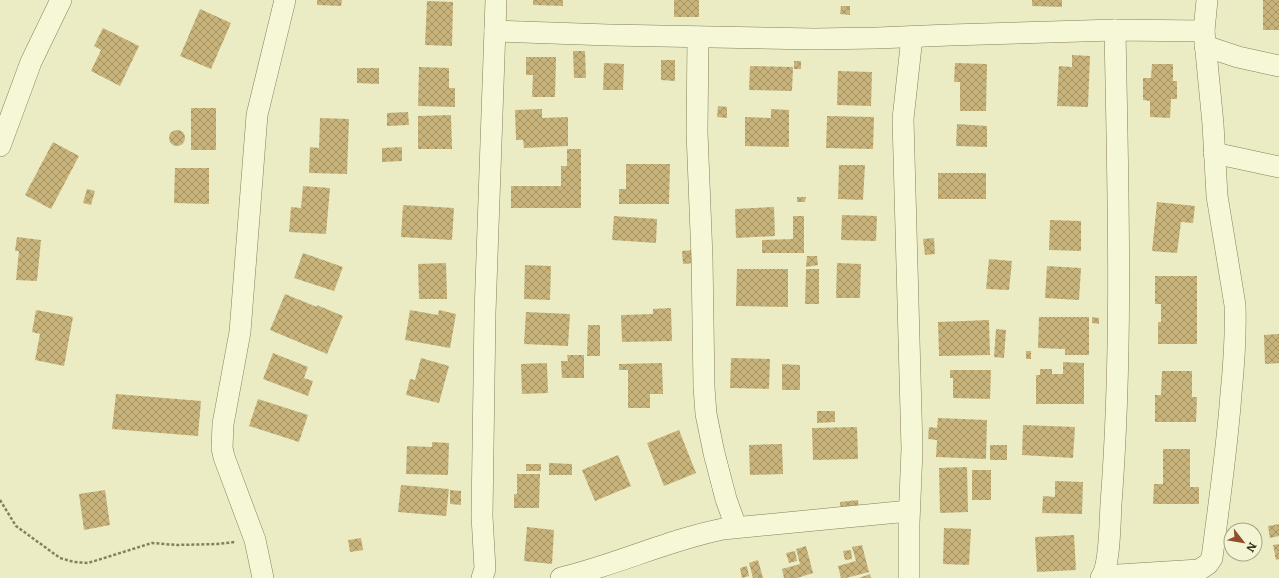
<svg xmlns="http://www.w3.org/2000/svg" width="1279" height="578" viewBox="0 0 1279 578" font-family="Literata,serif">
<style>
.building{fill:url(#building-cross-hatch)}
.lines{fill:none;stroke-linecap:round;stroke-linejoin:round}
.minor-casing{stroke:#857f5b;stroke-width:22}
.path{stroke:#857f5b;stroke-width:2.5;stroke-dasharray:3 2;stroke-linecap:butt}
.minor{stroke:#f6f7d6;stroke-width:21}
</style>
<defs>
<pattern id="building-cross-hatch" width="8" height="8" patternUnits="userSpaceOnUse"><rect width="8" height="8" fill="#c8b47b"/><path d="M0 0l8 8M0 8l8-8" fill="none" stroke="#a39364"/></pattern>
</defs>
<rect width="100%" height="100%" fill="#ebecc4"/>
<g class="building">
<polygon points="317,0 342,0 341,6 317,5"/>
<polygon points="533,0 563,0 563,6 533,5"/>
<rect x="674" y="0" width="25" height="17"/>
<polygon points="1032,0 1062,0 1062,7 1032,6"/>
<rect x="1263" y="0" width="16" height="30"/>
<polygon points="427,1 453,2 452,46 425,45"/>
<polygon points="841,6 850,6 850,15 840,14"/>
<polygon points="200,9 231,23 211,69 180,56"/>
<polygon points="103,28 139,46 120,86 91,71 101,50 94,46"/>
<polygon points="573,51 585,51 586,78 574,78"/>
<polygon points="1072,55 1090,56 1088,107 1057,106 1059,66 1072,67"/>
<polygon points="526,57 556,57 555,97 532,97 533,75 526,75"/>
<polygon points="661,60 675,60 675,81 661,80"/>
<rect x="794" y="61" width="7" height="8"/>
<polygon points="604,63 624,64 623,90 603,90"/>
<polygon points="955,63 987,64 986,111 960,111 960,82 954,82"/>
<polygon points="1152,64 1173,64 1173,81 1177,81 1177,99 1171,99 1170,118 1150,117 1150,101 1143,100 1143,78 1151,78"/>
<polygon points="750,66 793,67 792,91 749,90"/>
<polygon points="419,67 449,68 449,88 455,88 455,107 418,106"/>
<polygon points="357,68 379,68 379,84 357,83"/>
<polygon points="838,71 872,72 871,106 837,105"/>
<polygon points="718,106 727,107 727,118 717,117"/>
<rect x="191" y="108" width="25" height="42"/>
<polygon points="542,109 542,118 568,117 568,146 524,148 523,140 516,140 515,110"/>
<polygon points="771,109 789,110 789,147 745,146 745,117 771,118"/>
<polygon points="408,112 409,125 387,126 387,113"/>
<polygon points="451,115 452,149 418,149 418,116"/>
<polygon points="827,116 874,117 873,149 826,148"/>
<polygon points="320,118 349,119 347,174 309,173 310,147 319,148"/>
<polygon points="957,124 987,126 987,147 956,146"/>
<circle cx="177" cy="138" r="8"/>
<polygon points="53,142 79,156 51,209 25,195"/>
<polygon points="402,147 402,161 382,162 382,148"/>
<polygon points="567,149 581,149 581,208 511,208 511,186 561,186 561,166 567,166"/>
<polygon points="626,164 670,164 669,204 619,204 619,189 626,189"/>
<polygon points="839,165 865,165 863,200 838,199"/>
<polygon points="175,168 209,168 209,204 174,203"/>
<rect x="938" y="173" width="48" height="26"/>
<polygon points="303,186 330,188 326,234 289,232 291,207 301,208"/>
<polygon points="87,189 95,191 91,205 83,203"/>
<polygon points="797,197 806,197 805,202 797,202"/>
<polygon points="1157,202 1195,206 1193,223 1181,222 1177,253 1152,251"/>
<polygon points="403,205 454,208 452,240 401,237"/>
<polygon points="774,207 775,236 736,238 735,209"/>
<polygon points="842,215 877,216 876,241 841,240"/>
<polygon points="614,216 657,219 656,243 612,240"/>
<polygon points="793,216 804,216 804,253 762,253 762,240 793,239"/>
<polygon points="1050,220 1081,221 1081,251 1049,250"/>
<polygon points="17,237 41,240 37,281 16,280 19,251 15,251"/>
<polygon points="934,238 935,254 925,255 923,239"/>
<polygon points="693,250 695,263 683,264 682,251"/>
<polygon points="303,253 343,267 334,291 294,278"/>
<polygon points="807,256 817,256 818,265 806,267"/>
<polygon points="989,259 1012,261 1009,290 986,289"/>
<polygon points="446,263 447,299 419,299 418,264"/>
<polygon points="837,263 861,264 860,298 836,298"/>
<polygon points="525,265 551,266 550,300 524,299"/>
<polygon points="1047,266 1081,268 1079,300 1045,298"/>
<polygon points="737,269 788,269 788,307 736,306"/>
<polygon points="806,269 819,269 819,304 805,304"/>
<polygon points="1155,276 1197,276 1197,344 1158,344 1158,322 1161,322 1161,304 1155,304"/>
<polygon points="285,294 317,307 317,305 343,316 327,354 270,330"/>
<polygon points="671,308 672,341 622,342 621,315 653,314 653,309"/>
<polygon points="36,310 73,317 64,366 35,360 40,334 32,332"/>
<polygon points="410,310 438,315 439,310 456,314 450,348 405,340"/>
<polygon points="526,312 570,314 568,346 524,344"/>
<polygon points="1039,317 1089,317 1089,355 1065,355 1065,349 1038,348"/>
<polygon points="1092,317 1099,318 1099,324 1092,323"/>
<polygon points="989,320 990,355 939,356 938,322"/>
<polygon points="588,325 600,325 600,356 587,356"/>
<polygon points="996,329 1006,330 1004,358 994,357"/>
<polygon points="1279,334 1279,363 1265,364 1264,335"/>
<rect x="1026" y="351" width="5" height="8"/>
<polygon points="273,353 308,367 304,378 313,381 308,396 263,379"/>
<polygon points="567,355 584,355 584,378 562,378 561,361 568,361"/>
<polygon points="421,358 449,366 439,403 406,395 410,379 415,380"/>
<polygon points="731,358 770,359 769,389 730,388"/>
<polygon points="1063,362 1084,363 1084,404 1036,404 1036,375 1040,375 1040,369 1052,369 1052,374 1063,374"/>
<polygon points="547,363 548,393 522,394 521,364"/>
<polygon points="662,363 663,394 650,394 650,408 628,408 628,370 619,370 619,364"/>
<polygon points="782,364 800,365 800,390 782,390"/>
<polygon points="950,370 991,370 990,399 953,398 953,378 950,378"/>
<polygon points="1162,371 1192,371 1192,397 1197,397 1196,422 1155,422 1155,395 1161,395"/>
<polygon points="116,394 201,401 198,436 112,429"/>
<polygon points="258,399 308,415 299,442 249,426"/>
<polygon points="817,411 835,411 835,422 817,423"/>
<polygon points="938,418 987,420 986,459 936,457 937,440 928,439 929,427 937,428"/>
<polygon points="1023,425 1075,427 1073,458 1022,455"/>
<polygon points="857,427 858,459 813,460 812,428"/>
<polygon points="679,430 696,473 664,486 647,443"/>
<polygon points="432,442 449,443 448,475 406,474 407,446 432,447"/>
<polygon points="782,444 783,474 750,475 749,445"/>
<rect x="990" y="445" width="17" height="15"/>
<polygon points="1163,449 1190,449 1190,487 1199,487 1199,504 1153,504 1154,484 1163,484"/>
<polygon points="618,455 631,486 595,501 582,470"/>
<polygon points="549,463 572,464 572,475 549,475"/>
<rect x="526" y="464" width="15" height="7"/>
<polygon points="967,467 968,512 940,513 939,468"/>
<rect x="972" y="470" width="19" height="30"/>
<polygon points="517,474 540,474 539,508 514,508 514,494 517,494"/>
<polygon points="1055,481 1083,482 1082,514 1042,513 1043,496 1055,497"/>
<polygon points="401,485 449,489 446,516 398,512"/>
<polygon points="105,490 110,525 84,530 79,494"/>
<polygon points="450,490 461,491 461,505 450,504"/>
<polygon points="858,500 859,509 841,511 840,502"/>
<polygon points="1279,524 1279,536 1270,538 1268,526"/>
<polygon points="527,527 554,530 552,564 524,561"/>
<polygon points="944,528 971,529 969,565 943,564"/>
<polygon points="1074,535 1076,570 1037,572 1035,537"/>
<polygon points="361,538 363,550 350,552 348,540"/>
<polygon points="1279,544 1279,559 1276,560 1273,545"/>
<polygon points="862,545 869,572 846,578 841,578 838,566 856,561 852,547"/>
<polygon points="806,546 813,573 797,578 784,578 782,569 800,564 796,549"/>
<polygon points="851,550 852,559 845,560 843,551"/>
<polygon points="795,551 797,561 789,563 786,553"/>
<polygon points="758,560 763,578 753,578 749,563"/>
<polygon points="747,566 749,576 742,578 740,568"/>
<polygon points="870,574 871,578 859,578"/>
</g>
<g class="lines">
<g class="minor-casing">
<g id="minor">
<polyline points="495,31 609,35 814,39 877,38 950,35 1115,30 1204,31"/>
<polyline points="698,37 697,132 702,258 704,387 706,414 714,453 726,499 736,527"/>
<polyline points="1205,46 1238,57 1279,66"/>
<polyline points="0,146 31,62 61,0"/>
<polyline points="1214,153 1279,167"/>
<path d="M1102 576 1199 570 1208 564 1212 558C1219 503 1227 449 1231 394 1234 364 1236 335 1235 305L1217 196 1213 124 1204 31 1207 0"/>
<polyline points="263,578 255,540 224,457 222,448 223,424 240,332 257,115 285,0"/>
<polyline points="482,578 485,569 482,516 485,313 496,0"/>
<path d="M561 578C616 565 668 540 723 529L909 511"/>
<polyline points="909,578 909,523 912,449 903,119 912,37"/>
<path d="M1101 578C1110 566 1110 521 1111 504 1123 346 1118 188 1115 30"/>
</g>
</g>
<polyline class="path" points="0,500 16,526 60,558 74,562 88,563 152,543 176,545 217,544 235,542"/>
<use href="#minor" class="minor"/>
</g>
<g transform="translate(1243 542) rotate(121)"><circle r="19" fill="#f3f4d3" stroke="#a7a68b"/>
<path d="M0-3L7 15L0 10L-7 15Z" fill="#914d2e"/>
<text y="-6" font-size="11" font-weight="bold" text-anchor="middle" fill="#36311e">N</text>
</g>
</svg>
